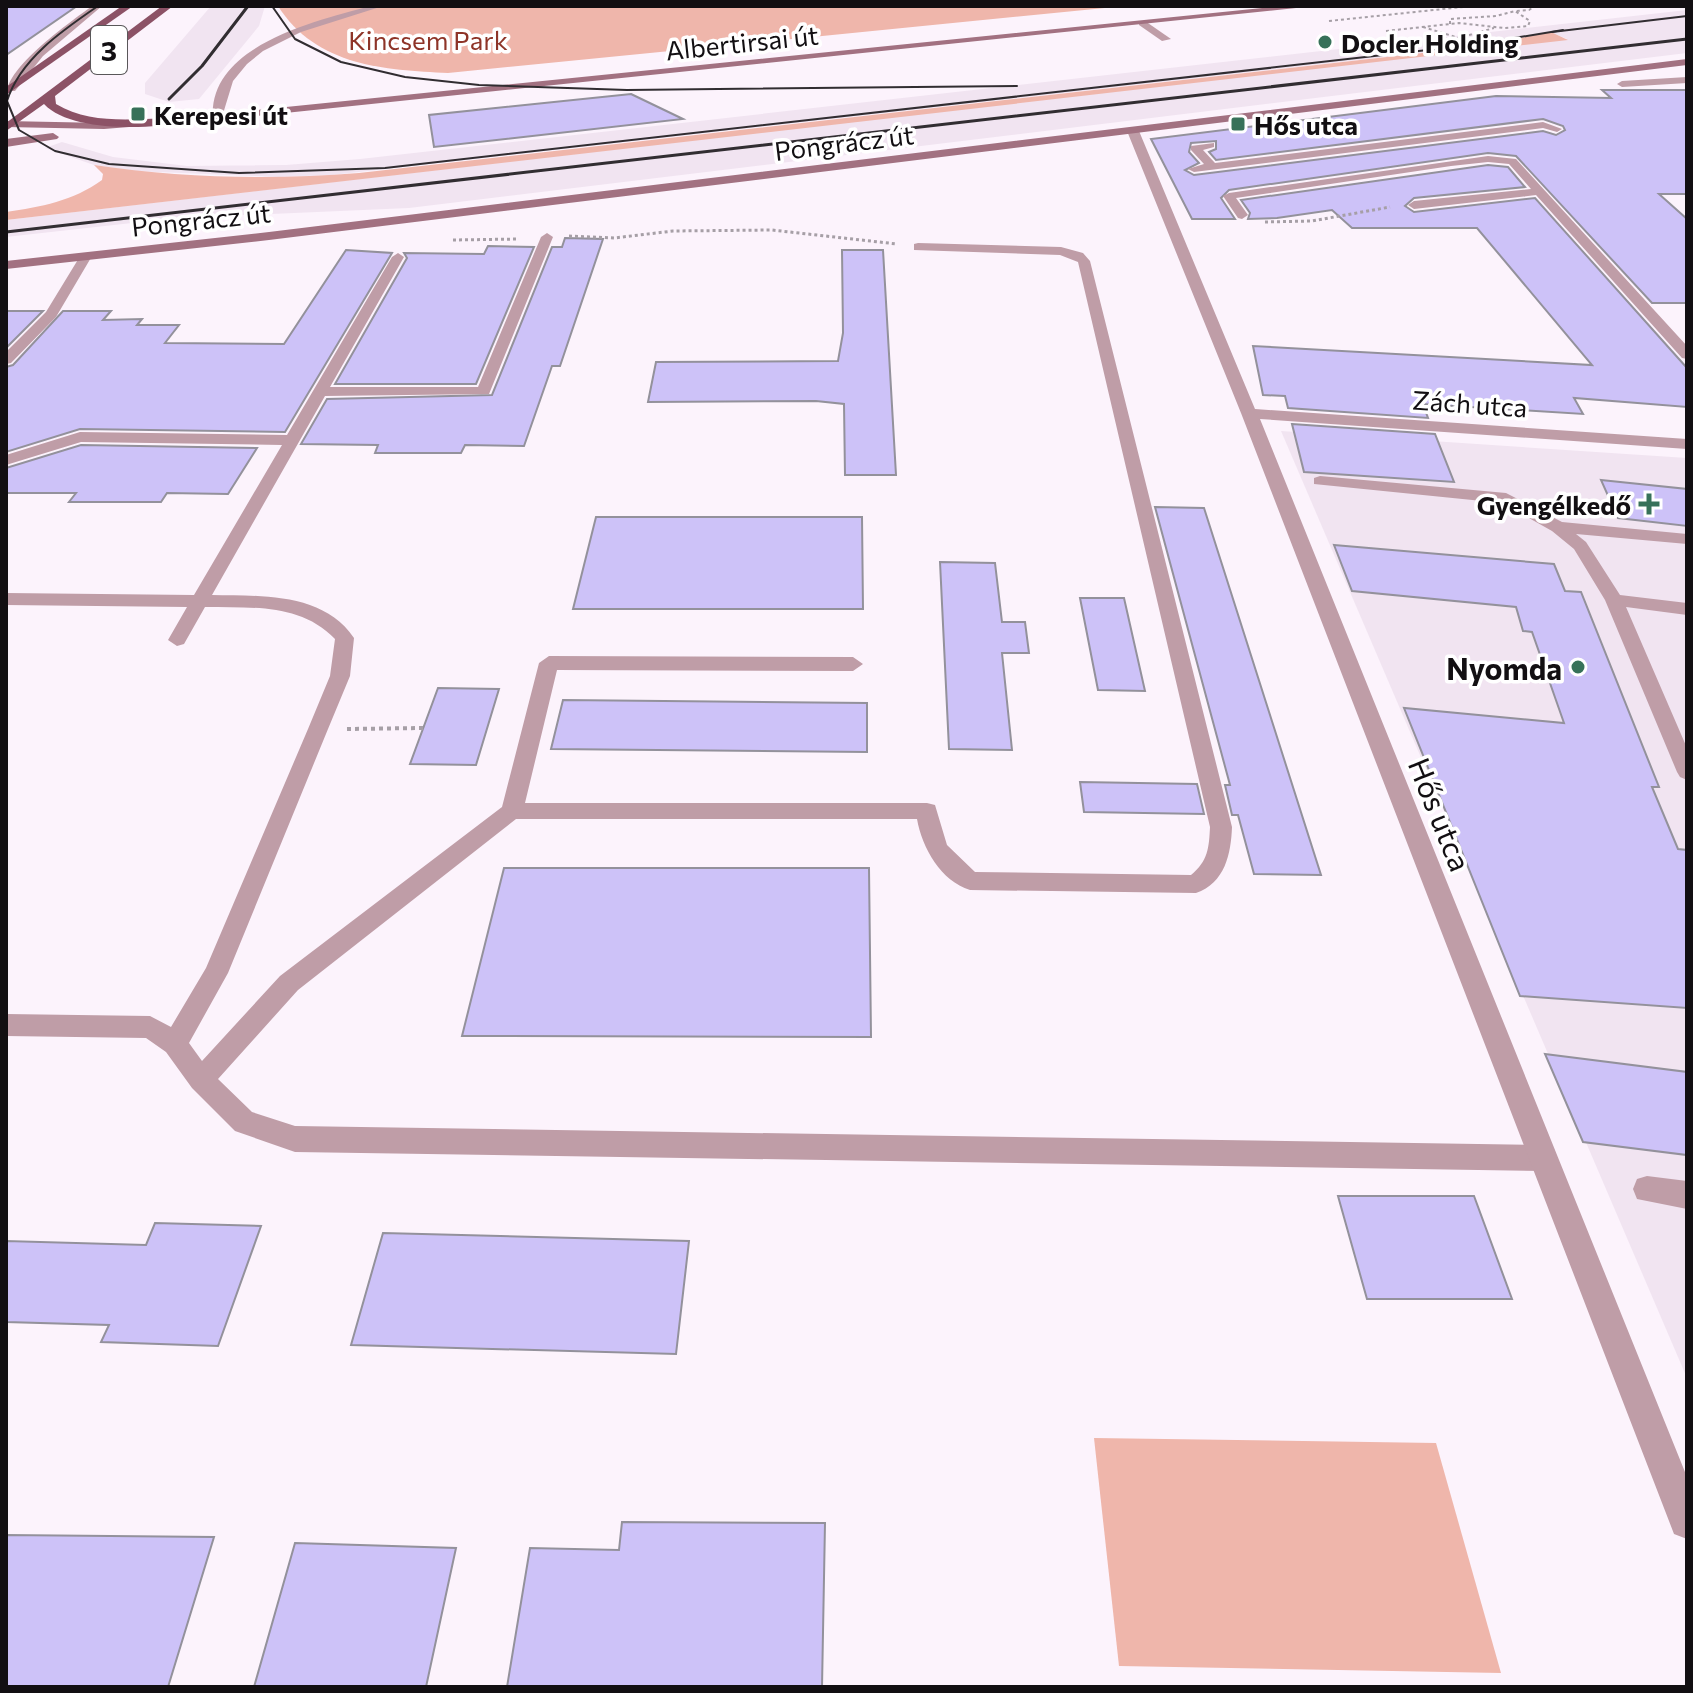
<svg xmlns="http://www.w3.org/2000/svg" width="1693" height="1693" viewBox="0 0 1693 1693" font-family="Commissioner,sans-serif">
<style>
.built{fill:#f1e4f1}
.green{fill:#efb6ab}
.building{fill:#cdc2f8;stroke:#93919b;stroke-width:2;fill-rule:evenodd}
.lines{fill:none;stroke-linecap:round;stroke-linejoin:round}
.path-far2{stroke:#a69fa6;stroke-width:2;stroke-dasharray:3 3;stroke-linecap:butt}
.path-far1{stroke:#a69fa6;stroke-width:3;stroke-dasharray:3 3;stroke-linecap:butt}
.path{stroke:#a69fa6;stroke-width:4;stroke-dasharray:4 4;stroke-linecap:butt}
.lane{fill:#bf9da7;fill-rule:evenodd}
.street{fill:#bf9da7;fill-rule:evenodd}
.secondary{fill:#a27181;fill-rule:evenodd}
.primary{fill:#8c5266;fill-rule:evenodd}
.tram{stroke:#312d31;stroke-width:2}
.rail{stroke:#312d31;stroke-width:3}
.poi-dot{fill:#377159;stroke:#fff;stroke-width:3}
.labels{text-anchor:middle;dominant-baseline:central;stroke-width:7;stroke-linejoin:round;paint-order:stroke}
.far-park-label{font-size:26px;fill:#8e3428;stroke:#fff}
.far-street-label{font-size:26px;fill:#120f12;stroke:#fff}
.far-poi-label{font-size:26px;font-weight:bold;fill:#120f12;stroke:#fff;text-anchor:start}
.shield{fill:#fff;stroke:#595759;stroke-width:2}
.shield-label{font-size:28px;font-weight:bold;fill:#120f12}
.poi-label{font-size:30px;font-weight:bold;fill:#120f12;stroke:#fff;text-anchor:end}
.street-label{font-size:30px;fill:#120f12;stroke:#fff}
</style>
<rect width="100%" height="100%" fill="#fcf3fc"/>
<g class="built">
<polygon points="211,6 265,6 259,26 199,99 169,102 145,94 145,83"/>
<polygon points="1687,10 1687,53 409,208 177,218 6,237 6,220 1567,39 1550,32 1475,47 332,175 278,177 132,171 94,165 45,148 62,142 113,157 187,166 286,165 360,159"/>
<polygon points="1281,431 1687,458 1687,1378"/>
</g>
<g class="green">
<path d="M278 6H1125L448 73C384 70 316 66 278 6Z"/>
<path d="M1551 32 1568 40 6 220V212C41 207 73 201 102 180L103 174 94 165C181 178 271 180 359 173L1475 47Z"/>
<polygon points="1094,1438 1436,1443 1501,1673 1119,1666"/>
</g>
<g class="building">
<polygon points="6,6 77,6 6,55"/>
<path d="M1602 90H1687V194H1659L1687 219V303H1652L1516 156 1488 153 1229 190 1221 198 1235 219H1192L1151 139 1496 96 1611 98ZM1543 119 1563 126 1565 130 1556 135 1543 131 1194 175 1185 170 1199 163 1189 152 1191 143 1216 141V149L1209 152 1216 160Z"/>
<polygon points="631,94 683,119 434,147 429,115"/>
<polygon points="1488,165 1508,167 1525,187 1414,198 1405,206 1414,212 1535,198 1687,368 1687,407 1574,398 1583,414 1423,404 1428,418 1288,408 1285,396 1263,395 1253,346 1592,365 1477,228 1352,228 1332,210 1277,218 1248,219 1250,213 1241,200"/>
<polygon points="565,238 603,239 560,366 552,366 524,446 465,445 461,453 375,453 378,445 301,444 327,399 492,395 552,247 562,247"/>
<polygon points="488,246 534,247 476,384 335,384 407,258 404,253 484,254"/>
<polygon points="346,250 392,253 285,432 80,429 6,452 6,367 13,365 63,311 111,311 103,320 142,319 137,325 179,325 165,343 284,344"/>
<polygon points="842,250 883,250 896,475 845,475 844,404 816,401 648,402 656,362 838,361 843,333"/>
<polygon points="6,311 43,311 6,348"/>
<polygon points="1292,424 1435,434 1454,482 1304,472"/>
<polygon points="81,445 257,448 228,494 167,493 161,502 69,502 76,493 6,493 6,468"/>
<polygon points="1601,480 1687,489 1687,526 1618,518"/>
<polygon points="1155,507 1204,508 1321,875 1254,874 1238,815 1232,815 1225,785 1230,785"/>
<polygon points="596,517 862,517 863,609 573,609"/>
<polygon points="1334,545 1554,564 1565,591 1581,592 1659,787 1652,787 1678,849 1687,850 1687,1008 1520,996 1404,708 1564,723 1532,632 1523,631 1516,607 1352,591"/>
<polygon points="940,562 995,563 1002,622 1025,622 1029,653 1002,653 1012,750 949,749"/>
<polygon points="1080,598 1124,598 1145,691 1098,690"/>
<polygon points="438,688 499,689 476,765 410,764"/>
<polygon points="563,700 867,703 867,752 551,749"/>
<polygon points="1080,782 1197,784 1204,814 1084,812"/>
<polygon points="504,868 869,868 871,1037 462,1036"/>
<polygon points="1545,1054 1687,1072 1687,1155 1583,1142"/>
<polygon points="1338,1196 1474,1196 1512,1299 1367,1299"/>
<polygon points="155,1223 261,1226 218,1346 101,1342 109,1325 6,1322 6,1241 146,1245"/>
<polygon points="383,1233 689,1241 676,1354 351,1345"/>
<polygon points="622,1522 825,1523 822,1687 507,1687 530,1548 619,1550"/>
<polygon points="6,1535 214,1537 168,1687 6,1687"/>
<polygon points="295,1543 456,1548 426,1687 254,1687"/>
</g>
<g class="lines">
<g class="path-far2">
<polyline points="1329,21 1472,6"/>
<polyline points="1450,24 1450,19 1496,16 1515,11"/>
<polyline points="1423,27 1459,38 1494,28"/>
<polyline points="1386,31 1459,23 1504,28 1528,26 1530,21 1515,11 1529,10 1535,6"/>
</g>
<g class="path-far1">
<polyline points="1265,222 1312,221 1390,207"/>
<polyline points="569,236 614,238 673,231 772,230 897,244"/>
<polyline points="453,240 519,239"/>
</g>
<polyline class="path" points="347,729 423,728"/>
<g class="lane">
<path d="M92 6H102L43 56 15 91H7C11 64 69 23 92 6Z"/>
<path d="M370 6H383L301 32 263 51 247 64 233 81 222 117 213 119C207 45 317 21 370 6Z"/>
<polygon points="1687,77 1687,83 1622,87 1617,84 1622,81"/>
<polygon points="1543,122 1562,129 1557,132 1543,128 1194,172 1188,169 1204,164 1191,150 1191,146 1214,143 1214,147 1203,150 1215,163"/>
<polygon points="1488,156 1516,159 1687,346 1687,359 1682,358 1536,195 1414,209 1408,205 1414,201 1531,189 1509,164 1488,162 1451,166 1236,198 1248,215 1242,219 1238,218 1223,196 1229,193"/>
<path d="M547 233 553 237 489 394 325 396 212 595C260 596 323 592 354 638L350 676 328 729 228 973 189 1043 202 1061 280 976 502 807 539 663 549 656 853 657 863 664 853 671 557 670 525 803H927L935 805 947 845 975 872 1191 875C1208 861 1209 848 1210 827L1078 262 1060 255 914 250V244L918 243 1061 247 1083 253 1090 261 1232 827C1231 854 1225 883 1196 893L970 890C941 881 922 848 917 819H516L298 990 218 1079 252 1112 295 1126 1544 1145 1554 1149 1557 1158 1554 1167 1544 1171 295 1152 235 1131 192 1088 166 1052 146 1038 6 1036V1014L150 1016 171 1027 206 968 308 729 330 676 335 639C300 603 252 608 205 607L184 644 177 646 168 640 187 607 6 605V593L194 595 282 445 81 442 6 465V455L80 432 287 435 392 257 398 253 404 257 330 387H478L541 237Z"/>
<polygon points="82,253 92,256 56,317 11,363 6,364 6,352 46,312"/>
<polygon points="1320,476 1506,493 1562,522 1687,534 1687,544 1576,534 1586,542 1620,595 1687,603 1687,615 1626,607 1687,748 1687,780 1680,777 1677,772 1605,600 1574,549 1552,531 1502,503 1314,484 1314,478"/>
<polygon points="1647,1176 1687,1181 1687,1209 1637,1199 1633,1189 1637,1179"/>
</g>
<g class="street">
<polygon points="1139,21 1145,21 1171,39 1162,41 1139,25"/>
<polygon points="1129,129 1139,131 1255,409 1687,439 1687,449 1260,419 1687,1477 1687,1539 1674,1534 1669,1521 1241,413 1127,131"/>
</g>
<g class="secondary">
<polygon points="1282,6 1315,6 217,120 104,129 6,127 6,121 104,123 217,114"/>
<polygon points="1687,59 1687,65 269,240 6,269 6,261 269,232"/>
<polygon points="53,133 59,137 57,139 6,147 6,139"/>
</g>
<g class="primary">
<polygon points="122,6 133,6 6,95 6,87"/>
<path d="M162 6H173L55 96 56 104C92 126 137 118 178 118L182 119V123C147 129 70 132 44 104L6 131V123Z"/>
</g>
<g class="tram">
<path d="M98 6C63 30 20 59 7 101L19 130 55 151 109 164 239 173 385 168 1472 45 1563 30"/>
<polyline points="272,6 295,39 341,62 405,77 479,85 627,90 1017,86"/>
<polyline points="1552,32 1687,16"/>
</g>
<g class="rail">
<polyline points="169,99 202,66 248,6"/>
<polyline points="6,232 1687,39"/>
</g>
</g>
<g class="poi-dot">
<circle cx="1325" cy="42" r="8"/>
<rect x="130" y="106" width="16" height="16" rx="4"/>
<rect x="1230" y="116" width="16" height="16" rx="4"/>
<path d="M1645 492h8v8h8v8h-8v8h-8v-8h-8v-8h8z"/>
<circle cx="1578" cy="667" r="8"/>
</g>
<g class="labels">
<g class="far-park-label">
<text x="428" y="39">Kincsem Park</text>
</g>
<g class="far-street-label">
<text transform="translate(742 42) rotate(-6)">Albertirsai út</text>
<text transform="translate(844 142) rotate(-7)">Pongrácz út</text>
<text transform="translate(201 219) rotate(-6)">Pongrácz út</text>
<text transform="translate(1470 403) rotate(4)">Zách utca</text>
</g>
<g class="far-poi-label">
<text x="1341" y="42">Docler Holding</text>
<text x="154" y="114">Kerepesi út</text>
<text x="1254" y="124">Hős utca</text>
<text x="1631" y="504" text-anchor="end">Gyengélkedő</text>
</g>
<rect class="shield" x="91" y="26" width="36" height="48" rx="6"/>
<g class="shield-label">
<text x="109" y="50">3</text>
</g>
<g class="poi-label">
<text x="1562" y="667">Nyomda</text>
</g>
<g class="street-label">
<text transform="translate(1441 814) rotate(68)">Hős utca</text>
</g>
</g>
<rect width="1693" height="1693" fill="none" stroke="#120f12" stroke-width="16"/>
</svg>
